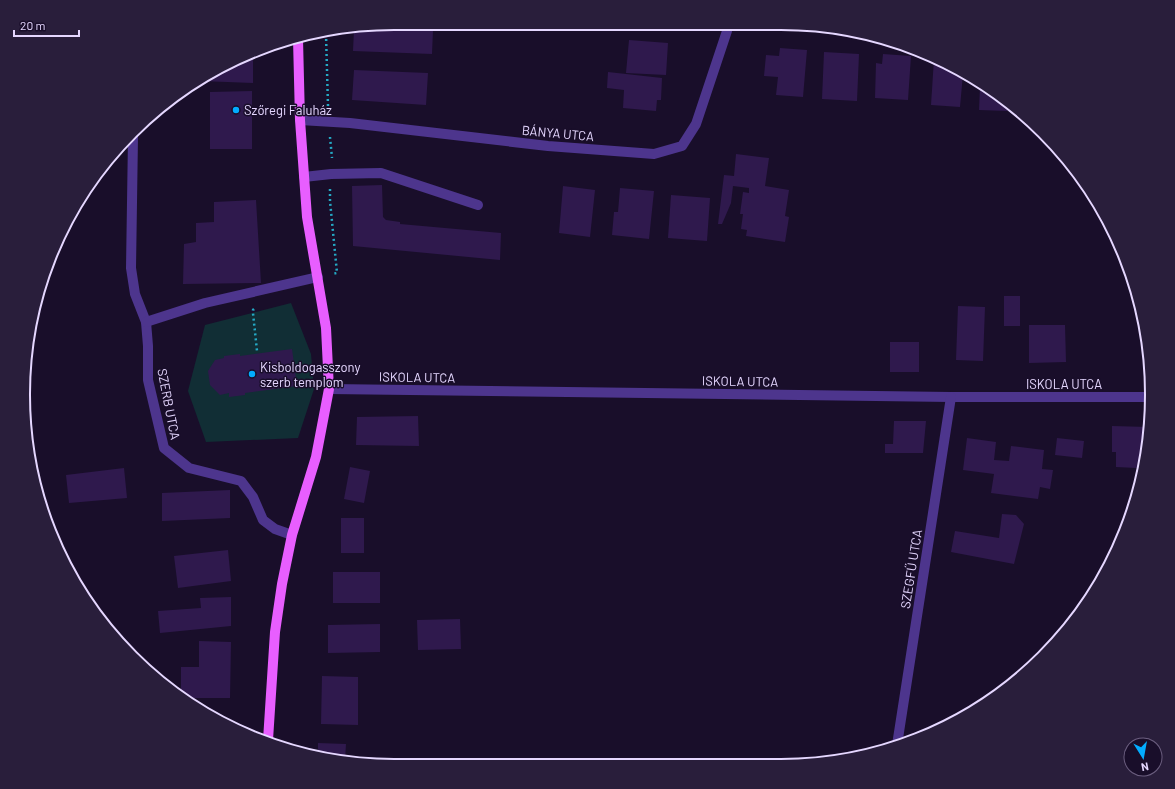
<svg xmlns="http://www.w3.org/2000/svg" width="1175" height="789" viewBox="0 0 1175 789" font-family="Barlow,sans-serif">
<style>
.garden{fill:#112e35}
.building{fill:#2f194d}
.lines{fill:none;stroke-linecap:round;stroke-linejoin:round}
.path{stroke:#25aac5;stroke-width:2.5;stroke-dasharray:2 3;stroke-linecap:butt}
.minor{stroke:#4d358d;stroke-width:10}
.major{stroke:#e85eff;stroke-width:10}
.poi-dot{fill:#03acff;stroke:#190e2a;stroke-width:1.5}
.labels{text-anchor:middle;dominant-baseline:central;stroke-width:3;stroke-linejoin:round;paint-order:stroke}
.poi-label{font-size:13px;fill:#e5d7ff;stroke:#190e2a;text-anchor:start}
.street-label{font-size:13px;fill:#e5d7ff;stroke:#190e2a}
.rim{fill:none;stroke:#e5d7ff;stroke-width:2}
</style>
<rect width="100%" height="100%" fill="#190e2a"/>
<polygon class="garden" points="291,303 311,354 314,389 298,438 206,442 188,391 205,325"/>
<g class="building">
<polygon points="379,25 379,28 433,30 432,54 353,51 354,30"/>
<polygon points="629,40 668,43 666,75 626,73"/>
<polygon points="780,48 807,50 803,97 776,95 778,77 764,76 766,55 779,56"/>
<polygon points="824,52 859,54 857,101 822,99"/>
<polygon points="883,54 911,56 908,100 875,98 876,63 882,64"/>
<polygon points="251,55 253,55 253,83 201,81 201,79"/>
<polygon points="934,59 945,61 963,74 960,107 931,105"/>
<polygon points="354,70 428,73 426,105 352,100"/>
<polygon points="608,72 662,78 661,100 657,100 656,111 623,108 624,90 607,88"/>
<polygon points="980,87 1007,106 1007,111 979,110"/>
<polygon points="252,91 252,149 210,149 210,92"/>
<polygon points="736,154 769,158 765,186 789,190 785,216 789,217 785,242 746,236 747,230 741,229 743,214 740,214 743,192 749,193 749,188 733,186 731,203 722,224 718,224 724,175 734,176"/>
<polygon points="382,185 383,217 386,220 400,222 400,224 501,233 500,260 353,246 352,186"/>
<polygon points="563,186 595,190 590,237 559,233"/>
<polygon points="620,188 654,191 649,239 612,235 614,212 618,212"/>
<polygon points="671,195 710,198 707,241 668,238"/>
<polygon points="256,200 261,283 183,284 184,244 196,242 196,223 214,222 214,202"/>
<rect x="1004" y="296" width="16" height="30"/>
<polygon points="958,306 985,307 983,361 956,360"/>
<polygon points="1029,325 1065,325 1066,362 1029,363"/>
<rect x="890" y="342" width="29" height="30"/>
<polygon points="292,349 297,386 245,393 245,395 229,397 229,393 220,395 210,385 208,371 215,360 224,358 224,356 240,354 240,356"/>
<polygon points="418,416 419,446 356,445 357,417"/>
<polygon points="894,421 926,421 923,453 885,453 885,444 893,444"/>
<polygon points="1112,426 1149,427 1146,460 1138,460 1137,468 1116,467 1116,452 1112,452"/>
<polygon points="967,438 996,442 994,460 1009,461 1011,446 1044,450 1042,469 1053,470 1050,489 1040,487 1038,499 991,493 994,474 963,470"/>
<polygon points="1057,438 1084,441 1082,458 1055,455"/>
<polygon points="350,467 370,471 364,503 344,499"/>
<polygon points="124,468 127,498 69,503 66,475"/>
<polygon points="230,490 230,518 162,521 162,493"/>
<polygon points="1002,514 1016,515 1024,524 1014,564 951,552 955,531 999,538"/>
<rect x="341" y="518" width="23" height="35"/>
<polygon points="228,550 231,581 178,588 174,556"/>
<rect x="333" y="572" width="47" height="31"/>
<polygon points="231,597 231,626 160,633 158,611 201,608 200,598"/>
<polygon points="460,619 461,649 418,650 417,620"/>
<polygon points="380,624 380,652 328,653 328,625"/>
<polygon points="199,641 231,642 230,698 189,698 181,693 181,667 199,667"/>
<polygon points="322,676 358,677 358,725 321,724"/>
<polygon points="318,743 346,744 345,761 322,759 318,757"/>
</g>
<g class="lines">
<g class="path">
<polyline points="326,34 328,106"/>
<polyline points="330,137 332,158"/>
<polyline points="330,189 330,201 337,273 332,274"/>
<polyline points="254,309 253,310 253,313 257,351"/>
</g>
<g class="minor">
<polyline points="300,120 350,123 548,146 654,154 682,146 696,124 727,31 728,23"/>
<polyline points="133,137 131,268 135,294 146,322 148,346 148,380 164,448 189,468 241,481 253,497 263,520 275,529 292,535"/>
<polyline points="304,177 331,174 381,173 478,205"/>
<polyline points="146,322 205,303 318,277"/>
<polyline points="329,389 951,397 1152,397"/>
<polyline points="897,745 951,397"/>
</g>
<polyline class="major" points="268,740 275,632 282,584 292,535 316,457 329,389 326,328 307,217 300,120 298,39"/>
</g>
<g class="poi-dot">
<circle cx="236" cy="110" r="4"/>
<circle cx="252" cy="374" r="4"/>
</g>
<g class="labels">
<g class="poi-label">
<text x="244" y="110">Szőregi Faluház</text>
<text x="260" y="367">Kisboldogasszony<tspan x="260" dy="15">szerb templom</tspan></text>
</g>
<g class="street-label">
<text transform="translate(558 133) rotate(5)">BÁNYA UTCA</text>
<text transform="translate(417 377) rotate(1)">ISKOLA UTCA</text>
<text transform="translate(740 381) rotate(1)">ISKOLA UTCA</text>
<text x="1064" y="384">ISKOLA UTCA</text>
<text transform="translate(169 404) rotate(79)">SZERB UTCA</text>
<text transform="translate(911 569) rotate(-81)">SZEGFŰ UTCA</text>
</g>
</g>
<path d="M0 0H1175V789H0ZM394 30H781A364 364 0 0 1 1145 394V395A364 364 0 0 1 781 759H394A364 364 0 0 1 30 395V394A364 364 0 0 1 394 30Z" fill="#291e3b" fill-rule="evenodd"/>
<path class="rim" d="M394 30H781A364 364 0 0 1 1145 394V395A364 364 0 0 1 781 759H394A364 364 0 0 1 30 395V394A364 364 0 0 1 394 30Z"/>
<g transform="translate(1143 757) rotate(169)"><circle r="19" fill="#190e2a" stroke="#6b5e7f"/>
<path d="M0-3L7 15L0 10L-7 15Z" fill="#03acff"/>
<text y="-6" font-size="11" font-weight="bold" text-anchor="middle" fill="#e5d7ff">N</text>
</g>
<path d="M14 30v6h65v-6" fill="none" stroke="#e5d7ff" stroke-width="2"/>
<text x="20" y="30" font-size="12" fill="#e5d7ff" stroke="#190e2a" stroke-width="3" paint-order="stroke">20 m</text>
</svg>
